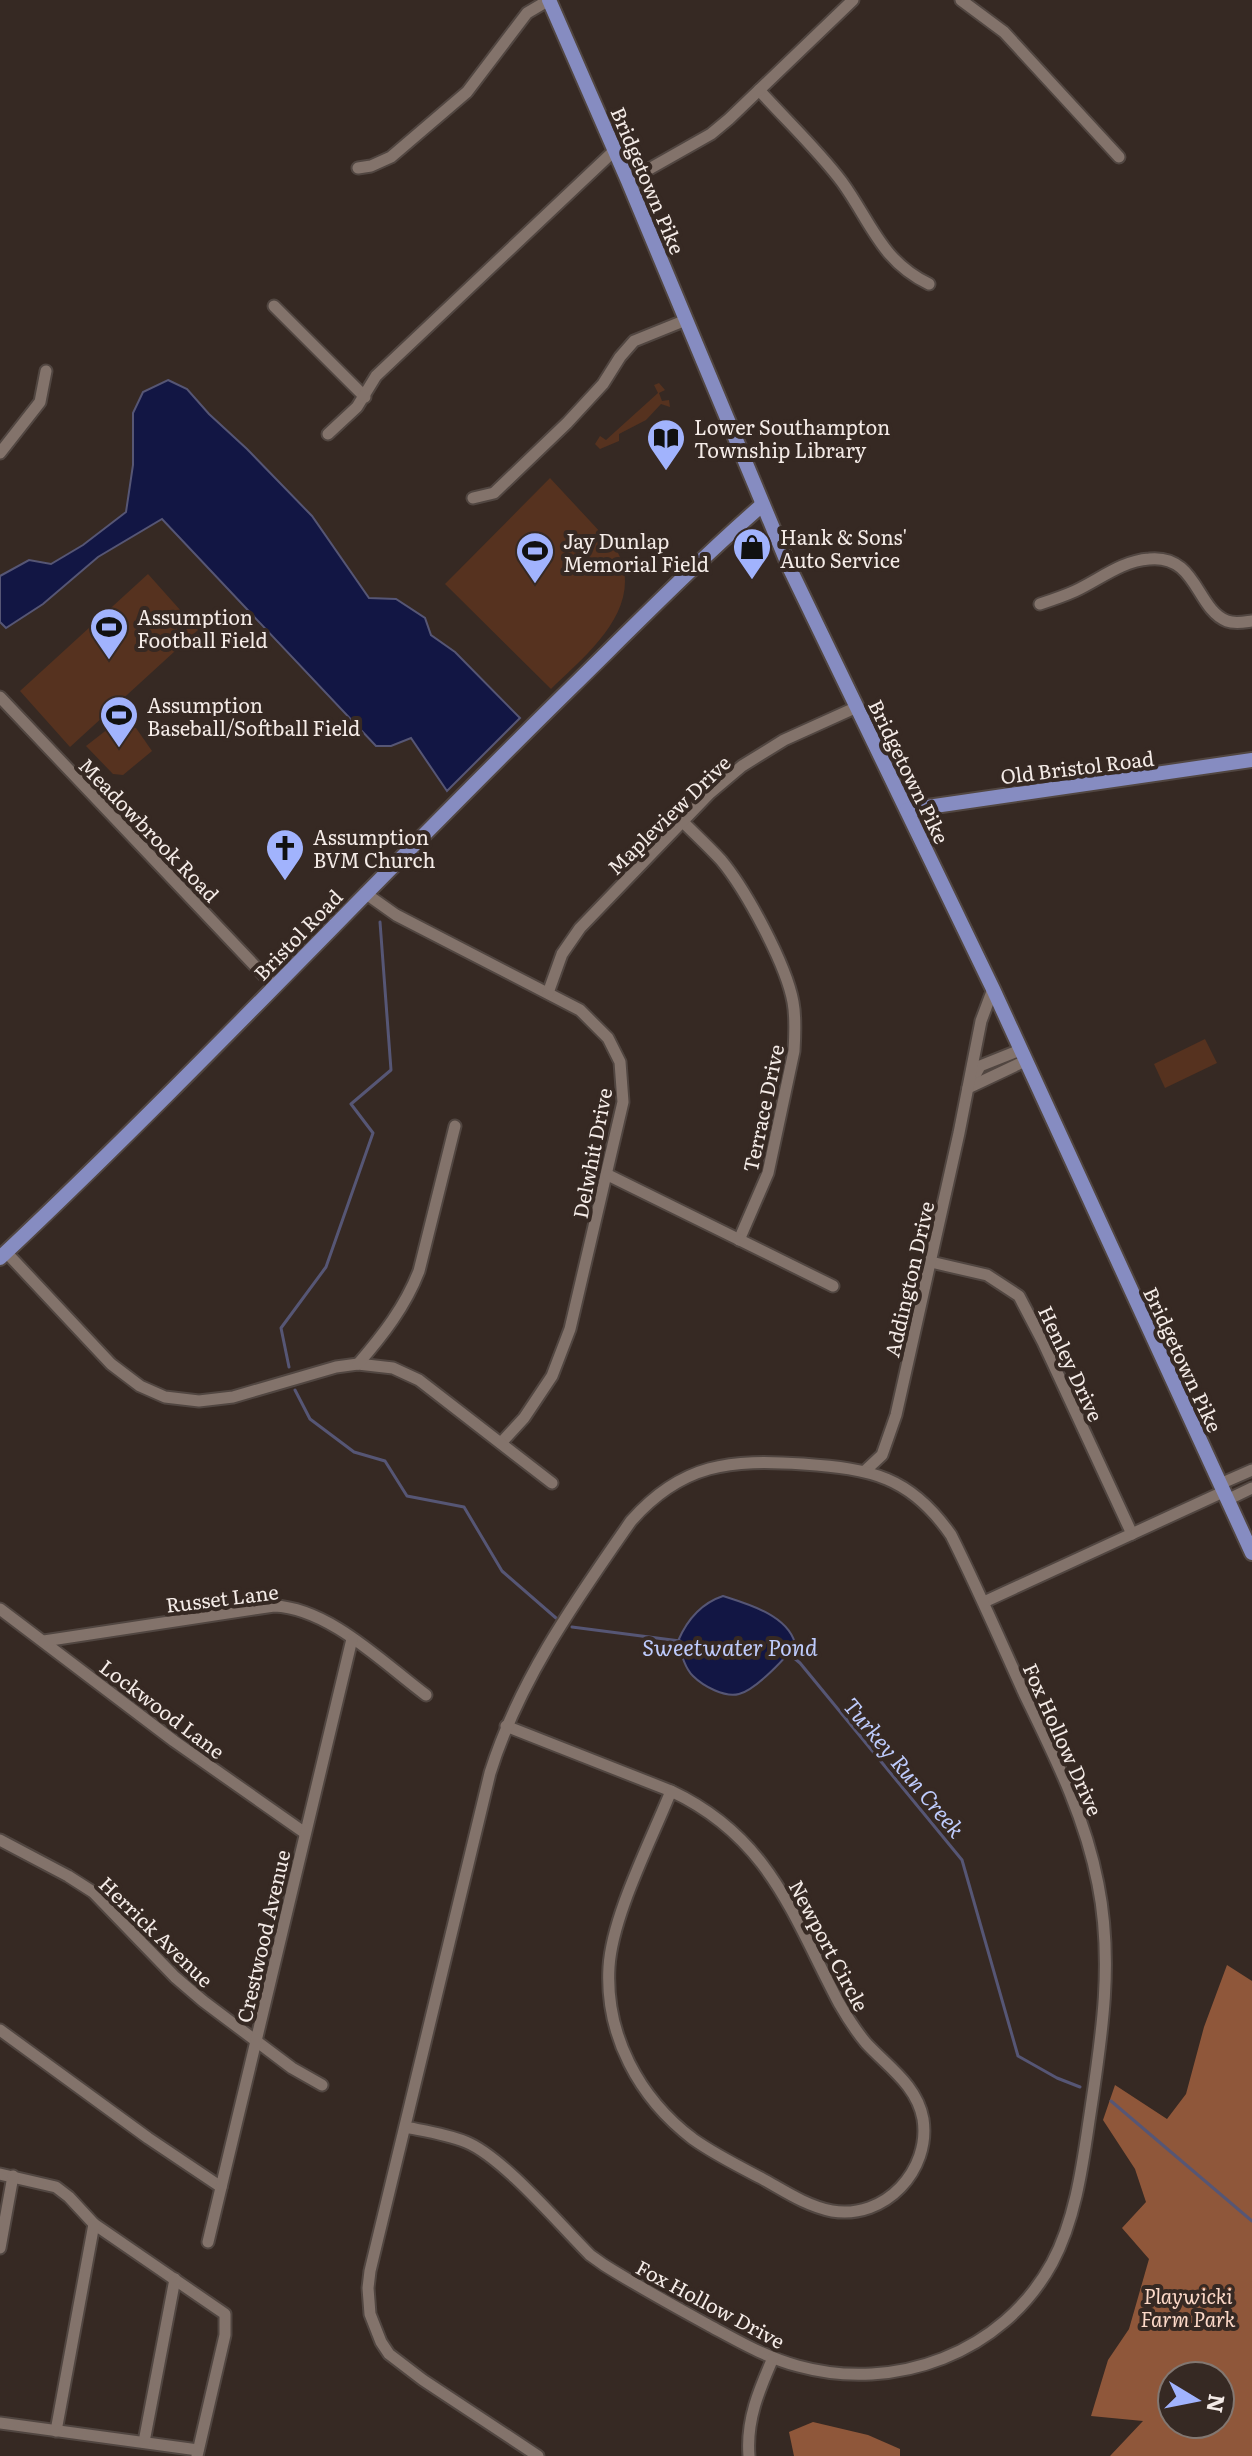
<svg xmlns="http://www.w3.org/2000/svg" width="1252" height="2456" viewBox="0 0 1252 2456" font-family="Literata,serif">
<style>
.green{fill:#56321f}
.forest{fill:#8f573a;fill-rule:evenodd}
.water{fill:#121644;stroke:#565675;stroke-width:2}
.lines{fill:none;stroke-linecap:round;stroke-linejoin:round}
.stream{stroke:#565675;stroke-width:3}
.minor-casing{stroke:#514641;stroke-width:15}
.major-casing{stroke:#514641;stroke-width:18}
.minor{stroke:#83736b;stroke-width:11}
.major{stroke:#868cc1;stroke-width:14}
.labels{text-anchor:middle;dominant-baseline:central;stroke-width:8;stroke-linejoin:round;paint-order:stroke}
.street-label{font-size:20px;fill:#f4ebe7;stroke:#362923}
.poi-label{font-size:20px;fill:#f4ebe7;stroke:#362923;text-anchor:start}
.park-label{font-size:20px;font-style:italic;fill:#fcd9c8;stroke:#362923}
.water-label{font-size:22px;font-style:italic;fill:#becbfc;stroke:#362923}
</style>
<rect width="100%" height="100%" fill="#362923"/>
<g class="green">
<polygon points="659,383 665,390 659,393 662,401 669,400 670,407 661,404 646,420 619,434 619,441 600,449 595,444 600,436 606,440 658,393 654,385"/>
<path d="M550 478 616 549C648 606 587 654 551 689L445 584Z"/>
<polygon points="148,574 198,630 70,747 20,691"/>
<polygon points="113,725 136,728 152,751 123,775 113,774 86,746"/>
<polygon points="1205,1039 1217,1063 1165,1088 1154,1064"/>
</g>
<g class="forest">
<path d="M1227 1965 1252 1981V2456H1110L1143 2421 1091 2416 1108 2360 1129 2329 1149 2259 1122 2228 1146 2202 1135 2169 1103 2120 1115 2085 1167 2119 1186 2094 1204 2027ZM1220 2376V2424H1172V2376Z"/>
<polygon points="813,2422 868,2435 900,2449 900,2456 794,2456 789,2432"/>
</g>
<g class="water">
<polygon points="168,380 187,389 209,414 247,449 312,516 369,598 396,599 425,618 431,635 455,652 520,718 447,791 411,738 391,746 376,746 162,519 98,557 43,604 6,628 0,622 0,576 29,560 51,564 83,545 126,512 133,465 133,413 143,392"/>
<path d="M723 1596C748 1604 787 1615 795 1643 788 1657 755 1690 739 1694 725 1698 703 1686 693 1676 684 1667 681 1652 678 1641 687 1620 702 1603 723 1596Z"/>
</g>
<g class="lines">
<g class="stream">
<polyline points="289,1367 281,1328 326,1267 373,1133 351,1104 391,1070 380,922"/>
<polyline points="295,1390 310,1419 354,1452 385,1461 407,1496 464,1507 502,1571 556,1618"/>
<polyline points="572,1627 680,1641"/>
<polyline points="787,1652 800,1663 962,1860 1018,2056 1057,2078 1080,2087"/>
<polyline points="1111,2101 1252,2221"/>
</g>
<g class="minor-casing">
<g id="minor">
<polyline points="961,0 1004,32 1119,157"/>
<path d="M759 90C786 120 818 150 842 182 871 222 881 261 929 284"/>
<polyline points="358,168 371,166 391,157 467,92 527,13 549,0"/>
<polyline points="628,181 711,134 729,119 853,0"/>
<polyline points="274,306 365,397"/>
<polyline points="328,434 357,407 376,376 615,150"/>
<polyline points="0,453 40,402 46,371"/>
<polyline points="473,498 494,493 567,423 603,384 620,357 634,341 686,320"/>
<path d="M1040 604C1052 600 1064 596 1075 591 1099 580 1121 561 1149 559 1197 554 1196 609 1227 621 1235 624 1244 622 1252 621"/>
<polyline points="0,697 274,986"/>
<path d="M682 821C695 834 709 847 721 860 746 890 786 964 793 1002 796 1018 795 1035 794 1051L768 1173 739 1240"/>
<polyline points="365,893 396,915 580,1010 608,1038 620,1062 623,1102 570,1329 552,1376 524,1418 501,1443"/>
<polyline points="548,993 562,954 580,928 710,793 742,766 784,740 857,707"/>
<polyline points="974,1077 980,1066 1020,1050"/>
<polyline points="968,1088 1025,1061"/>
<polyline points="608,1175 833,1286"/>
<polyline points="6,1252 111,1364 140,1386 165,1397 199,1401 233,1397 336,1367 358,1364 393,1368 419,1380 552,1483"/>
<polyline points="931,1262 987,1275 1019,1296 1043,1342 1132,1534"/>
<path d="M358 1364C383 1335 405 1307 419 1271L455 1126"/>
<polyline points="866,1470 882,1455 896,1415 959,1133 981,1021 993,989"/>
<polyline points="1220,1484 1252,1470"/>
<polyline points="1227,1500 1252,1488"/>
<polyline points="984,1602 1223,1492"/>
<polyline points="0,1609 174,1741 305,1833"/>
<path d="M44 1641 274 1606C329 1608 383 1663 426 1695"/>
<polyline points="506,1726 671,1791"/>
<path d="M671 1791C769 1837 792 1914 839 2003 847 2017 856 2031 866 2043 887 2066 917 2085 923 2119 931 2170 885 2220 832 2211 806 2206 783 2190 761 2178 738 2166 714 2154 693 2139 639 2098 605 2035 609 1967 612 1916 651 1841 671 1791Z"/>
<polyline points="0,1840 68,1876 93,1892 175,1977 203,2001 292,2068 322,2085"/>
<polyline points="0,2030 148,2138 221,2187"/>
<path d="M405 2127C425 2131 447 2134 466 2142 503 2157 560 2225 590 2255L604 2265C639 2287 674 2306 710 2326 738 2341 767 2358 798 2366 895 2393 1003 2353 1052 2263 1075 2220 1082 2169 1089 2121 1101 2041 1114 1964 1098 1884 1085 1816 1054 1755 1024 1693 1000 1640 977 1587 951 1535 910 1476 871 1469 803 1464 731 1459 682 1463 631 1521 576 1600 519 1680 490 1773L370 2271 368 2288 370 2314 381 2342 389 2354 423 2380 538 2456"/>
<polyline points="0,2174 56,2187 69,2197 94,2224 225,2314 225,2335 197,2456"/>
<polyline points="208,2242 352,1639"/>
<polyline points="0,2248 13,2176"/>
<polyline points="0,2423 198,2450"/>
<polyline points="56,2431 94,2224"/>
<polyline points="144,2442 175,2279"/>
<path d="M749 2456C746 2420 759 2390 773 2358"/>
</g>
</g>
<g class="major-casing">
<g id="major">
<polyline points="549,0 628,181 790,569 993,989 1252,1553"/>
<polyline points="907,810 1252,760"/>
<path d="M0 1258C197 1072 381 874 574 685 636 624 697 562 762 505"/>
</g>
</g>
<use href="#minor" class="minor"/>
<use href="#major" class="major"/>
</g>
<defs>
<g id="library-pin" transform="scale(2)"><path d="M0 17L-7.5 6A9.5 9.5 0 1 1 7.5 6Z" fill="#a1b3fd" stroke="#362923"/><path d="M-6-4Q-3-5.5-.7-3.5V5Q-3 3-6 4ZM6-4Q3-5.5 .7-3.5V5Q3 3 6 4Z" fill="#111"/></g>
<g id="shop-pin" transform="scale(2)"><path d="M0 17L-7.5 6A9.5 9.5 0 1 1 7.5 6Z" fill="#a1b3fd" stroke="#362923"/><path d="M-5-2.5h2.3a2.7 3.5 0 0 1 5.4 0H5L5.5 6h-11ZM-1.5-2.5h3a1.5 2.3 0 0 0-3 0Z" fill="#111"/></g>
<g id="stadium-pin" transform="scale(2)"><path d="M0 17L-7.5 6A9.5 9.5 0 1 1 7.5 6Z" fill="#a1b3fd" stroke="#362923"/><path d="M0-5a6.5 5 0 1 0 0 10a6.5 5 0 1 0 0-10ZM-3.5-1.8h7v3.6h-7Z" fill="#111"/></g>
<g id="church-pin" transform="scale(2)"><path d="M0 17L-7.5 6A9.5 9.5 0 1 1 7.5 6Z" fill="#a1b3fd" stroke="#362923"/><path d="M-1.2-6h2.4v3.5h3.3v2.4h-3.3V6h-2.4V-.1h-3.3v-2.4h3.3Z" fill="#111"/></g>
</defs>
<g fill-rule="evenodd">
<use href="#library-pin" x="666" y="438"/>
<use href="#shop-pin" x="752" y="547"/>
<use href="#stadium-pin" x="535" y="551"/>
<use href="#stadium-pin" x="109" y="627"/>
<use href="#stadium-pin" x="119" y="715"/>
<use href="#church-pin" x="285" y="848"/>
</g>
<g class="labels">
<g class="street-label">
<text transform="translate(649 180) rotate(67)">Bridgetown Pike</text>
<text transform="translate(1077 766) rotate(-7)">Old Bristol Road</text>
<text transform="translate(910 771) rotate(64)">Bridgetown Pike</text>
<text transform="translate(668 814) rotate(-44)">Mapleview Drive</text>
<text transform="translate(150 829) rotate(46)">Meadowbrook Road</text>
<text transform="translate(297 934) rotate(-46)">Bristol Road</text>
<text transform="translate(762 1108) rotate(-78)">Terrace Drive</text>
<text transform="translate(591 1153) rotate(-79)">Delwhit Drive</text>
<text transform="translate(908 1279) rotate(-77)">Addington Drive</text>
<text transform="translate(1184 1359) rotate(65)">Bridgetown Pike</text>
<text transform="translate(1072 1363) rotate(65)">Henley Drive</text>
<text transform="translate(222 1597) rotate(-7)">Russet Lane</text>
<text transform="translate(163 1708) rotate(37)">Lockwood Lane</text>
<text transform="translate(1064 1739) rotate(66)">Fox Hollow Drive</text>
<text transform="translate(157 1931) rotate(44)">Herrick Avenue</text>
<text transform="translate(262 1936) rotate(-77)">Crestwood Avenue</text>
<text transform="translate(830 1945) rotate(62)">Newport Circle</text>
<text transform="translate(711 2303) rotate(28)">Fox Hollow Drive</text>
</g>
<g class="poi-label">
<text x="694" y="426">Lower Southampton<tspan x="694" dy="23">Township Library</tspan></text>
<text x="780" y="536">Hank &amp; Sons'<tspan x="780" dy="23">Auto Service</tspan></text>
<text x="563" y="540">Jay Dunlap<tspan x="563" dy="23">Memorial Field</tspan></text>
<text x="137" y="616">Assumption<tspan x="137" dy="23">Football Field</tspan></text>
<text x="147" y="704">Assumption<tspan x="147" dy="23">Baseball/Softball Field</tspan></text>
<text x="313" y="836">Assumption<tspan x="313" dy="23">BVM Church</tspan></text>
</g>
<g class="park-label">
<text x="1188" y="2295">Playwicki<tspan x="1188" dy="23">Farm Park</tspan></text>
</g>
<g class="water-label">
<text x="730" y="1646">Sweetwater Pond</text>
<text transform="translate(905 1767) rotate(50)">Turkey Run Creek</text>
</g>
</g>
<g transform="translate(1196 2400) rotate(100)"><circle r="38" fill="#362923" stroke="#827771" stroke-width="2"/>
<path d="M0-6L14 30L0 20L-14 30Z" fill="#a1b3fd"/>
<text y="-12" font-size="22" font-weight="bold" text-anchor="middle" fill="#f4ebe7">N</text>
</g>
</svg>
